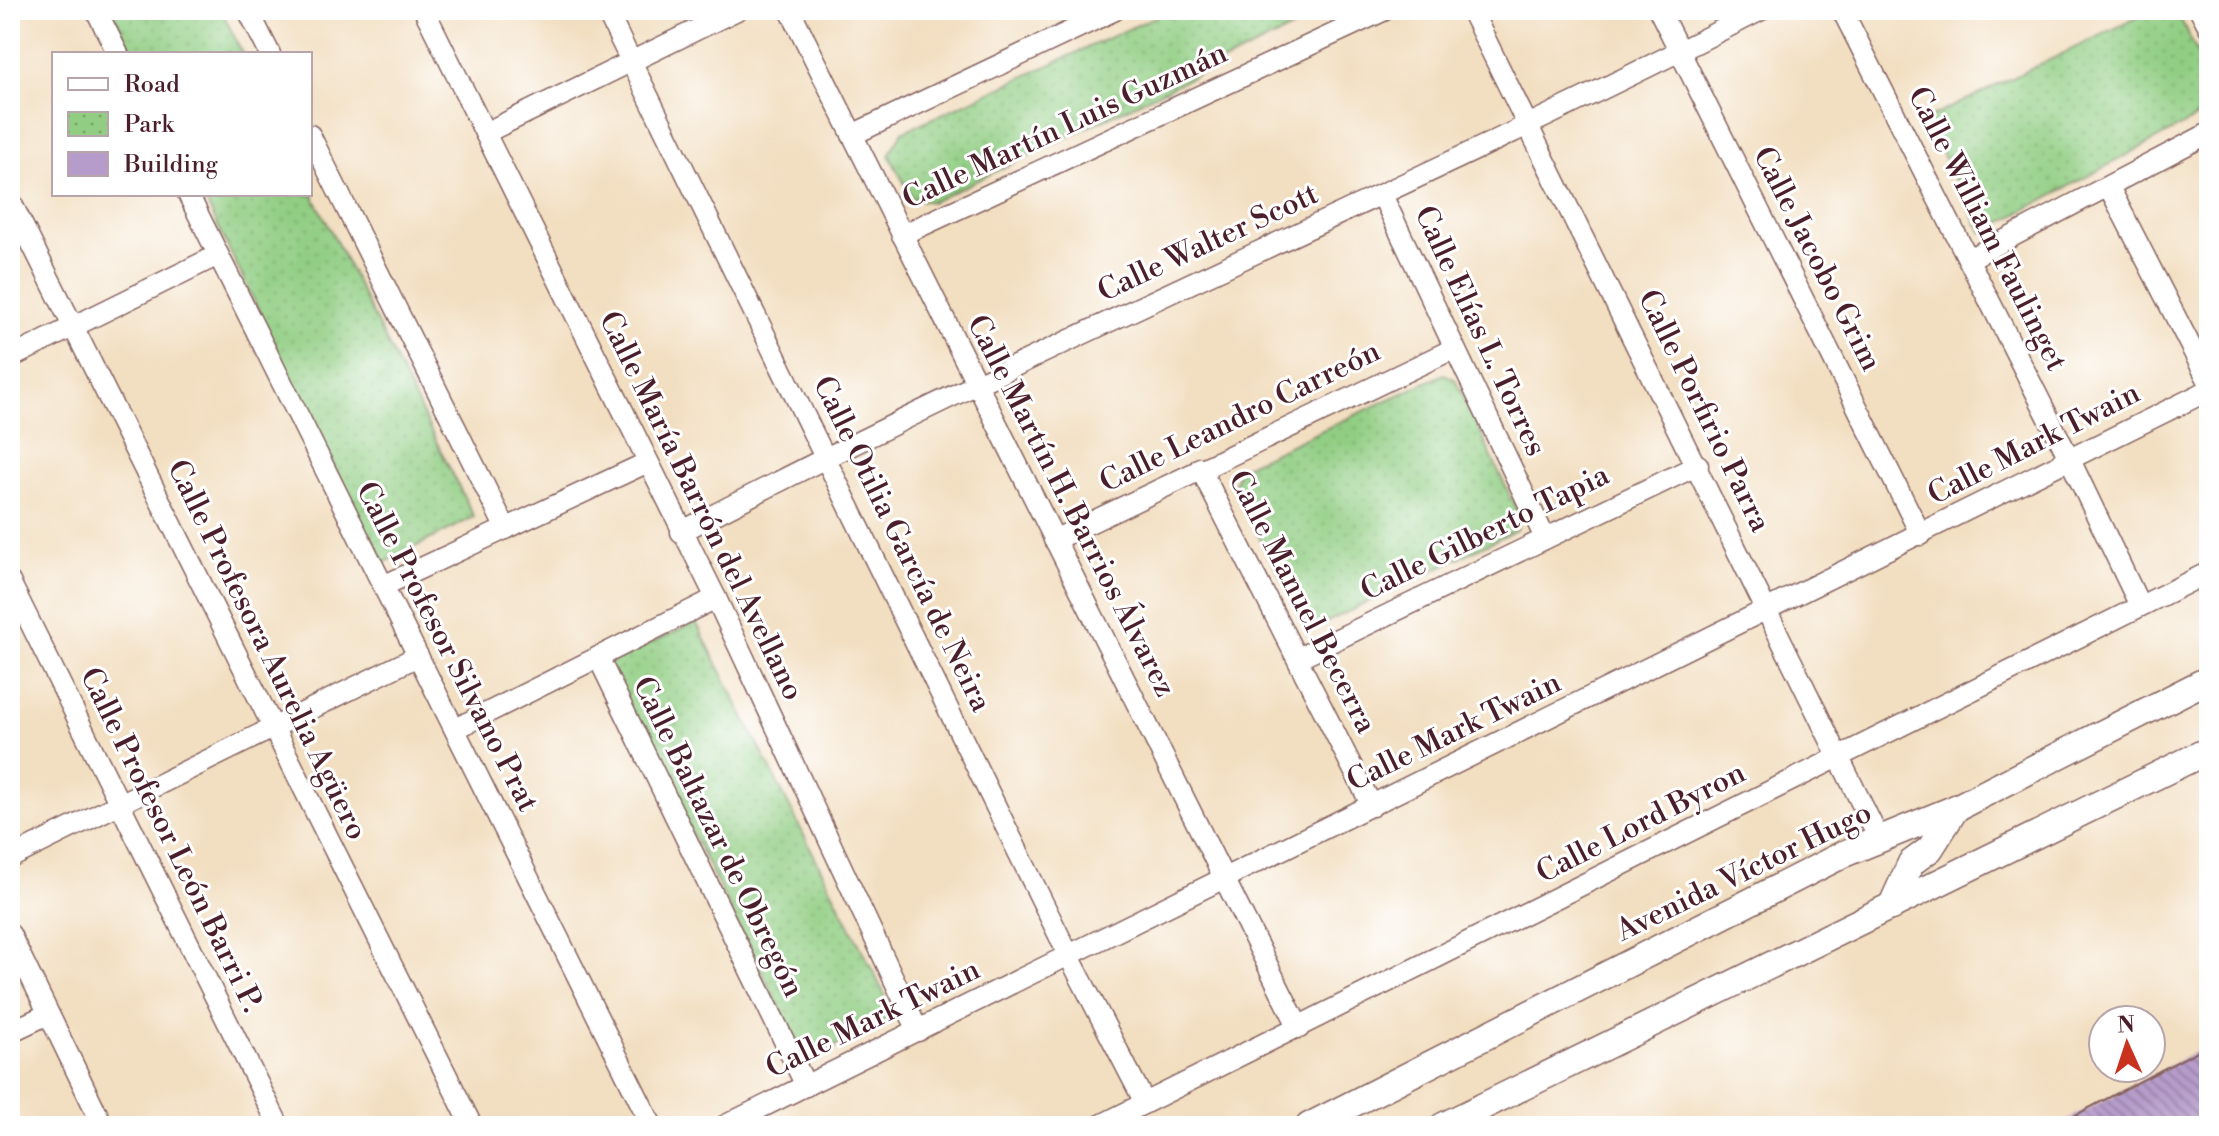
<svg xmlns="http://www.w3.org/2000/svg" width="2219" height="1136" viewBox="0 0 2219 1136" font-family="'Libre Bodoni',serif">
<style>
.park{fill:url(#park-dots);stroke:#6e7657;stroke-width:2}
.building{fill:url(#building-back-hatch)}
.lines{fill:none;stroke-linecap:round;stroke-linejoin:round}
.minor-casing{stroke:#85625f;stroke-width:23}
.tertiary-casing{stroke:#85625f;stroke-width:29}
.minor{stroke:#fff;stroke-width:20}
.tertiary{stroke:#fff;stroke-width:26}
.labels{text-anchor:middle;dominant-baseline:central;stroke-width:6;stroke-linejoin:round;paint-order:stroke}
.street-label{font-size:30px;fill:#4a1f2b;stroke:#fff}
</style>
<defs>
<pattern id="park-dots" width="8" height="8" patternUnits="userSpaceOnUse" patternTransform="scale(2)"><rect width="8" height="8" fill="#91ce83"/><path d="M2 2h.1M6 6h.1" fill="none" stroke="#7fb071" stroke-width="1.8" stroke-linecap="round"/></pattern>
<pattern id="building-back-hatch" width="6" height="6" patternUnits="userSpaceOnUse" patternTransform="scale(2)"><rect width="6" height="6" fill="#b69ccb"/><path d="M-1 5l2 2M0 0l6 6M5-1l2 2" fill="none" stroke="#967fa5"/></pattern>
</defs>
<rect width="100%" height="100%" fill="#fff"/>
<filter id="ink" filterUnits="userSpaceOnUse"><feTurbulence type="fractalNoise" baseFrequency=".0125" numOctaves="2"/><feDisplacementMap in="SourceGraphic" scale="16" xChannelSelector="R" yChannelSelector="G"/><feConvolveMatrix kernelMatrix="1 2 1 2 8 2 1 2 1" color-interpolation-filters="sRGB"/></filter>
<filter id="wash" filterUnits="userSpaceOnUse"><feTurbulence type="fractalNoise" baseFrequency=".006" numOctaves="4" result="noise"/><feDisplacementMap in="SourceGraphic" scale="32" xChannelSelector="R" yChannelSelector="G"/><feGaussianBlur stdDeviation="1.8" result="paint"/><feColorMatrix in="noise" values="0 0 0 0 0 0 0 0 0 0 0 0 0 0 0 0 0 1.4 0 .05"/><feComposite in="paint" operator="in"/></filter>
<g filter="url(#wash)">
<rect width="100%" height="100%" fill="#f2dec0"/>
<g class="park">
<polygon points="112,10 221,10 243,54 134,54"/>
<polygon points="1170,10 1331,10 932,202 913,199 889,155 902,132"/>
<polygon points="2153,10 2176,10 2209,76 2209,111 1982,233 1925,120"/>
<polygon points="310,189 474,517 382,564 202,194 310,194"/>
<polygon points="1444,374 1455,379 1520,517 1516,530 1317,627 1305,623 1233,488 1240,468"/>
<polygon points="696,622 895,1015 807,1062 607,664"/>
</g>
<g id="blocks">
<polygon class="building" points="2209,1045 2209,1126 2055,1126"/>
</g>
</g>
<g filter="url(#ink)">
<use href="#blocks" fill-opacity="0" stroke="#85625f" stroke-width="2"/>
<g class="lines">
<g class="minor-casing">
<g id="minor">
<polyline points="96,10 118,54"/>
<polyline points="248,10 270,54"/>
<polyline points="424,10 716,598 918,1031"/>
<polyline points="606,10 1069,956 1145,1103"/>
<polyline points="790,10 1299,1028"/>
<polyline points="1471,10 1879,839"/>
<polyline points="1659,10 1921,535"/>
<polyline points="1842,10 2070,460 2140,606"/>
<polyline points="2200,10 2209,27"/>
<polyline points="485,133 737,10"/>
<polyline points="310,135 506,529"/>
<polyline points="852,135 1115,10"/>
<polyline points="2109,187 2209,382"/>
<polyline points="188,194 652,1126"/>
<polyline points="1382,195 1544,536"/>
<polyline points="10,200 472,1126"/>
<polyline points="902,235 1385,10"/>
<polyline points="1969,259 2209,133"/>
<polyline points="10,358 218,255"/>
<polyline points="1200,468 1372,806"/>
<path d="M681 532C1035 346 1405 192 1761 10"/>
<polyline points="1054,540 1453,349"/>
<polyline points="10,582 279,1126"/>
<polyline points="383,586 646,463"/>
<polyline points="598,657 806,1086"/>
<polyline points="1298,658 1698,465"/>
<polyline points="455,729 716,598"/>
<polyline points="10,858 418,656"/>
<polyline points="10,934 103,1126"/>
<polyline points="10,1032 48,1014"/>
<polyline points="724,1126 2209,390"/>
<polyline points="1099,1126 2209,572"/>
</g>
</g>
<g class="tertiary-casing">
<g id="tertiary">
<polyline points="1891,907 1911,863 1930,849 1956,808"/>
<polyline points="1309,1126 1846,853 1956,808 2209,679"/>
<polyline points="1443,1126 2209,750"/>
</g>
</g>
<use href="#minor" class="minor"/>
<use href="#tertiary" class="tertiary"/>
</g>
</g>
<g class="labels">
<g class="street-label">
<text transform="translate(1065 126) rotate(-25)">Calle Martín Luis Guzmán</text>
<text transform="translate(1987 229) rotate(63)">Calle William Faulinget</text>
<text transform="translate(1208 243) rotate(-25)">Calle Walter Scott</text>
<text transform="translate(1817 259) rotate(63)">Calle Jacobo Grim</text>
<text transform="translate(1480 331) rotate(65)">Calle Elías L. Torres</text>
<text transform="translate(1704 411) rotate(64)">Calle Porfirio Parra</text>
<text transform="translate(1240 417) rotate(-26)">Calle Leandro Carreón</text>
<text transform="translate(2034 444) rotate(-27)">Calle Mark Twain</text>
<text transform="translate(701 506) rotate(64)">Calle María Barrón del Avellano</text>
<text transform="translate(1071 506) rotate(63)">Calle Martín H. Barrios Álvarez</text>
<text transform="translate(1485 533) rotate(-26)">Calle Gilberto Tapia</text>
<text transform="translate(902 544) rotate(64)">Calle Otilia García de Neira</text>
<text transform="translate(1302 602) rotate(63)">Calle Manuel Becerra</text>
<text transform="translate(447 647) rotate(63)">Calle Profesor Silvano Prat</text>
<text transform="translate(267 650) rotate(64)">Calle Profesora Aurelia Agüero</text>
<text transform="translate(1454 732) rotate(-26)">Calle Mark Twain</text>
<text transform="translate(1641 823) rotate(-27)">Calle Lord Byron</text>
<text transform="translate(718 837) rotate(64)">Calle Baltazar de Obregón</text>
<text transform="translate(171 840) rotate(64)">Calle Profesor León Barri P.</text>
<text transform="translate(1744 872) rotate(-26)">Avenida Víctor Hugo</text>
<text transform="translate(873 1019) rotate(-26)">Calle Mark Twain</text>
</g>
</g>
<rect width="2219" height="1136" fill="none" stroke="#fff" stroke-width="40"/>
<rect x="52" y="52" width="260" height="144" fill="#ffffff" stroke="#b7a5aa" stroke-width="2"/>
<rect x="68" y="78" width="40" height="12" fill="#ffffff" stroke="#b7a5aa" stroke-width="2"/>
<text x="124" y="92" font-size="24" fill="#4a1f2b">Road</text>
<rect x="68" y="112" width="40" height="24" fill="url(#park-dots)" stroke="#b7a5aa" stroke-width="2"/>
<text x="124" y="132" font-size="24" fill="#4a1f2b">Park</text>
<rect x="68" y="152" width="40" height="24" fill="#b69ccb" stroke="#b7a5aa" stroke-width="2"/>
<text x="124" y="172" font-size="24" fill="#4a1f2b">Building</text>
<g transform="translate(2127 1044) rotate(357)"><circle r="38" fill="#ffffff" stroke="#b7a5aa" stroke-width="2"/>
<path d="M0-6L14 30L0 20L-14 30Z" fill="#c8321e"/>
<text y="-12" font-size="22" font-weight="bold" text-anchor="middle" fill="#4a1f2b">N</text>
</g>
</svg>
